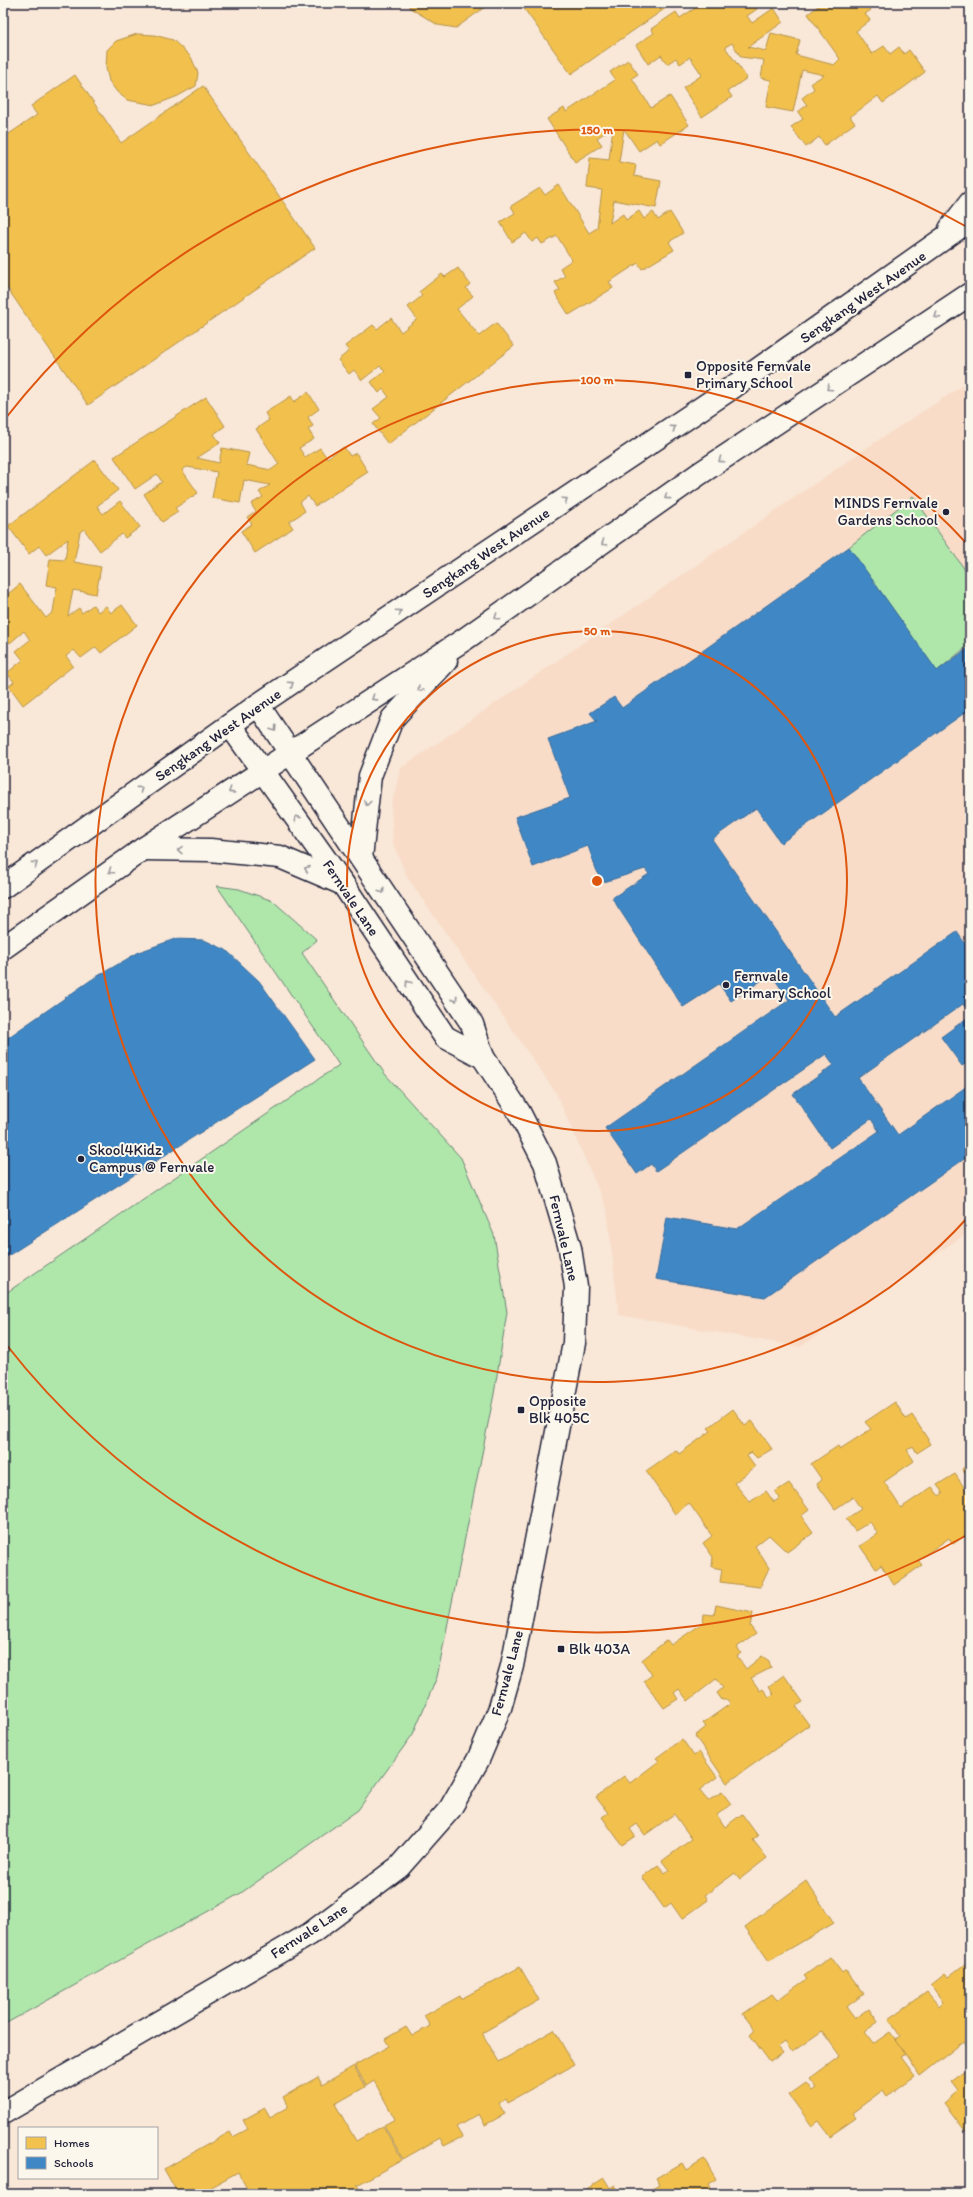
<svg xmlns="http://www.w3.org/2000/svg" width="973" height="2197" viewBox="0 0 973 2197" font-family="Itim,sans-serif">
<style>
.built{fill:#f8dcc8}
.green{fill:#afe7ab;stroke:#688473}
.homes{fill:#f2c14e;stroke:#b49148}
.schools{fill:#3f88c5;stroke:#36699c}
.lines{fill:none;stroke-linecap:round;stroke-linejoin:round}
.street-casing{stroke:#22223b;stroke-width:25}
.secondary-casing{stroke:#22223b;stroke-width:25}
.street{stroke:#fbf7ec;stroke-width:22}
.secondary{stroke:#fbf7ec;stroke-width:22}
.oneway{stroke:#99979c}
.ring{fill:none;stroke:#de560e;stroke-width:2}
.poi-dot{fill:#22223b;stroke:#fbf7ec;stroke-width:1.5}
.labels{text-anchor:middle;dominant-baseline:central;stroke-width:4;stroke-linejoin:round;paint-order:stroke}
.street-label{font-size:15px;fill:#22223b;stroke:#fbf7ec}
.poi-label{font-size:15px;fill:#22223b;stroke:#fbf7ec;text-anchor:start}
.centre{fill:#de560e;stroke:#fbf7ec;stroke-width:2}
.ring-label{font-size:12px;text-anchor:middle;font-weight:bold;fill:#de560e;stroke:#fbf7ec;stroke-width:4;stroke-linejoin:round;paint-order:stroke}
</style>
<rect width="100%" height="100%" fill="#f9e7d7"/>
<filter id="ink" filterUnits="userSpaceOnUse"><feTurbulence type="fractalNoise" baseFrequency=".025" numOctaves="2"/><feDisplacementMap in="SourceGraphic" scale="8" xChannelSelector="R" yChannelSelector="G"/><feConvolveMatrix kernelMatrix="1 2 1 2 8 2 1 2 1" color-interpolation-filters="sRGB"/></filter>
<g filter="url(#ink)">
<polygon class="built" points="970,381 970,1231 800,1347 619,1315 607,1209 556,1093 407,877 393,843 391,806 401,768 874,443"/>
<g class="green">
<polygon points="913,496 970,577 970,644 937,671 849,547"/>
<polygon points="217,886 239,889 273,901 317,940 302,953 385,1074 461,1158 494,1235 507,1312 494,1394 437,1677 413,1734 358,1810 241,1893 3,2025 3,1295 339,1065"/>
</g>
<g class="homes">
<polygon points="407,3 482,3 485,7 456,28 438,25 410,8"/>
<polygon points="520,3 673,3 571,74"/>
<polygon points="703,3 753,3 757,9 747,16 752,23 774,8 783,22 748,47 766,51 771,33 800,40 796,55 834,65 840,59 808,14 822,3 866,3 871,10 865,14 870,20 856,31 872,54 884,46 890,54 899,47 904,54 909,50 925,72 883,103 878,96 850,117 855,123 825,145 819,137 806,147 791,127 803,119 798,112 807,105 802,98 814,89 811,83 824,75 802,70 793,112 766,107 771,80 761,78 764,60 741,57 732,43 725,47 747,78 728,91 732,97 702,117 683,88 702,75 690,57 680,64 676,58 667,64 661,55 648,64 636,45 654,33 651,29 676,12 680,18"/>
<polygon points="137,34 154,35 173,40 191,57 198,73 196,86 178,96 155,105 127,100 117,92 109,81 106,68 107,50 116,41"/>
<polygon points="628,60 638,74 632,78 651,108 670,96 689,125 660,144 657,139 639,151 624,129 619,162 636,165 634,176 661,181 656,208 614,200 610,223 623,214 626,220 639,211 644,219 653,212 658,220 670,212 683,233 669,242 674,250 642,269 638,263 609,282 613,288 569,315 555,293 560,290 555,282 565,276 560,268 572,260 557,236 542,244 538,238 532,242 526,233 512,242 500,222 515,213 511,206 540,188 545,195 559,185 589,233 597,228 602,190 587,188 590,158 609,160 613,127 597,138 602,145 575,162 547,119 564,108 566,112 615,80 610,72"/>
<polygon points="75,75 121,143 203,86 315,248 88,405 3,282 3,138 37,115 31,106"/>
<polygon points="458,268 470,284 466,288 473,296 457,309 479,336 496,323 514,346 388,444 373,424 381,418 373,409 389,397 383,389 379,393 371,382 385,371 380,366 362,380 354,370 349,374 338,360 349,351 345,346 373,325 377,329 391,318 401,332 417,319 408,307 422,296 419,292 442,274 445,277"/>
<polygon points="308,392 319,409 308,417 313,426 308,429 314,439 299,448 305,457 320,448 327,458 344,447 350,456 356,453 368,472 315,506 308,496 300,502 305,511 289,522 293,528 255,553 241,531 252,524 247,517 256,512 251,504 263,497 259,492 270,485 244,480 240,503 212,498 217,472 187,467 182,470 198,493 175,508 178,512 162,522 144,494 162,482 157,474 135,489 114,457 206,397 225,426 214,434 220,443 197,458 219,463 222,448 249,453 246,465 271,470 279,464 256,429 269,420 265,413 291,396 294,402"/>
<polygon points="95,460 118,490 97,506 103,514 120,501 140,527 125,538 122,534 100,551 84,529 80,532 74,562 101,567 96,594 73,590 68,616 79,608 82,613 93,605 98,612 106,606 111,613 122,605 137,625 101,653 96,647 81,658 74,650 66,656 73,666 23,705 9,686 14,682 7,673 23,660 16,651 30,640 24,631 10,643 3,633 3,587 8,594 20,584 46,618 53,612 57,587 46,585 50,559 65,560 68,539 46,555 39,546 29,554 8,526"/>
<polygon points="895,1402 906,1419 912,1415 931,1444 917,1453 913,1446 907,1450 914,1461 884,1482 901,1508 932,1487 939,1496 943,1493 937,1485 955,1474 970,1496 970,1532 953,1544 949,1538 918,1560 922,1565 894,1585 881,1565 876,1569 860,1546 878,1534 870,1522 855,1531 846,1519 861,1509 853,1497 835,1509 817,1484 822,1480 811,1464 838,1446 840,1449 871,1429 865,1422"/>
<polygon points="733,1409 745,1426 752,1421 772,1449 757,1458 751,1452 747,1456 755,1467 734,1483 750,1502 766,1491 774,1502 780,1498 775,1492 789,1483 809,1510 801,1516 813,1533 787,1552 769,1535 755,1546 769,1568 760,1587 720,1582 722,1569 712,1567 713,1557 703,1543 712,1536 689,1503 675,1514 646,1471 676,1450 679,1454 711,1431 708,1428"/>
<polygon points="970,1463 970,1480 962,1469"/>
<polygon points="716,1605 753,1613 750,1626 756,1634 737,1647 741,1653 737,1656 746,1669 762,1656 769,1661 771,1668 751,1678 760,1691 763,1689 769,1697 774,1694 769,1686 784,1675 803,1702 796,1706 809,1725 727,1783 695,1736 706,1727 703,1723 730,1704 728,1700 722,1700 717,1693 723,1688 716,1679 688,1701 679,1689 674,1693 678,1699 664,1708 644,1681 652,1675 642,1660 667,1640 671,1645 703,1623 704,1614 714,1615"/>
<polygon points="682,1739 694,1756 699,1752 717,1777 699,1790 708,1801 722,1792 731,1804 717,1815 725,1827 742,1814 758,1836 753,1840 767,1858 740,1879 735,1873 705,1895 708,1900 682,1919 671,1903 664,1908 642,1877 658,1865 665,1873 669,1870 662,1861 692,1839 674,1814 645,1835 637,1824 630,1829 635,1836 622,1845 602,1817 608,1813 596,1797 624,1776 630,1783 659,1761 656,1758"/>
<polygon points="806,1881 834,1923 769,1961 745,1927"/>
<polygon points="830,1957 842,1973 846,1970 864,1994 846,2007 855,2019 869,2009 878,2022 864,2032 873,2044 890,2032 906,2054 901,2057 915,2076 887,2096 883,2090 852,2113 856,2118 830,2136 819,2121 812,2126 789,2095 806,2083 812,2091 816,2088 809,2079 840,2056 822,2031 792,2052 785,2042 778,2047 783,2053 770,2062 750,2035 755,2030 743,2014 772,1994 777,2000 807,1979 804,1976"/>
<polygon points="970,1960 970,2053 963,2042 920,2076 895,2039 900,2036 889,2019 927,1992 939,2006 943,2002 931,1985 945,1974 948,1977"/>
<polygon points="520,1967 539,2000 482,2033 499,2062 554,2030 574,2065 508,2102 506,2098 498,2103 505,2114 485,2125 479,2114 456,2127 462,2137 444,2146 440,2138 403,2159 384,2125 395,2119 374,2081 366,2086 355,2065 389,2046 385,2039 406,2027 412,2036 430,2026 424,2016 460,1996 461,1999"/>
<polygon points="354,2066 365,2087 335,2104 356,2141 383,2126 402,2160 357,2185 362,2194 250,2194 238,2172 198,2194 178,2194 164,2169 230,2132 233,2137 248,2129 243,2120 265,2108 270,2117 288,2107 283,2097 318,2077 322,2085"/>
<polygon points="970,2068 970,2137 944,2103 958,2091 951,2082"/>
<polygon points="704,2159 716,2179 708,2184 714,2194 645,2194 660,2185 656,2178 682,2163 686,2170"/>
<polygon points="604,2178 610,2188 615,2185 620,2194 626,2190 628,2194 579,2194"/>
</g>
<g class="schools">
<polygon points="849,547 937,671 968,648 970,650 970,709 781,843 756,808 712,839 835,1017 957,932 968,948 970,946 970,1014 963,1004 858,1078 898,1135 970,1084 970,1155 765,1297 656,1279 667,1217 737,1229 879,1131 871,1119 830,1148 793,1094 834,1065 826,1054 656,1171 651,1164 637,1174 605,1128 789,1000 771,974 731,1001 719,984 683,1007 612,898 649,874 645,869 601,883 588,846 533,867 515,817 570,798 548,739 597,721 590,713 614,697 622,708"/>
<polygon points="175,939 204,940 226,950 259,981 315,1059 3,1259 3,1041 91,980 139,952"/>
<polygon points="970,1016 970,1061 962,1066 941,1037"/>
</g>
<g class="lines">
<g class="street-casing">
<g id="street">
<polyline points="230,725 343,884 445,1037 483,1057"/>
<polyline points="3,2113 310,1934 399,1867 450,1809 478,1760 500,1708 512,1666 574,1343 576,1287 570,1248 545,1163 519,1112 483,1057 472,1024 258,705"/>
</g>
</g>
<g class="secondary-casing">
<g id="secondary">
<polyline points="950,229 970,203"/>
<polyline points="143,849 210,850 280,857 343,884"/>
<polyline points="361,858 370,776 392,719 446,661"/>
<polyline points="3,887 258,705 733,387 970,220"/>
<polyline points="3,948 143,849 465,639 699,474 970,294"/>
</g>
</g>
<use href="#street" class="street"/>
<use href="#secondary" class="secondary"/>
</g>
<defs><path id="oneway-chevron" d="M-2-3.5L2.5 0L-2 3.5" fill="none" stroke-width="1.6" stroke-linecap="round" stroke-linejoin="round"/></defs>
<g class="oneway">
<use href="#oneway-chevron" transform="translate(937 316) rotate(146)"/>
<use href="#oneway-chevron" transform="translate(829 388) rotate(146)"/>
<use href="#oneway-chevron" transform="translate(673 428) rotate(-34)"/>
<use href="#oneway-chevron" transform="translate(721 460) rotate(146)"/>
<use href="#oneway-chevron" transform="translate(667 497) rotate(144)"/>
<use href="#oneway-chevron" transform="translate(565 500) rotate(-34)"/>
<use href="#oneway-chevron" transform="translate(604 543) rotate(145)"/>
<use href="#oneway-chevron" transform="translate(399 612) rotate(-34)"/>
<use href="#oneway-chevron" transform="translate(497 617) rotate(145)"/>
<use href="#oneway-chevron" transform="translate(291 684) rotate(-34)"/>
<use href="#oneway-chevron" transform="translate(420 689) rotate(134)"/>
<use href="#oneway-chevron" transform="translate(374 698) rotate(147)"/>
<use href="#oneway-chevron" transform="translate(274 729) rotate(56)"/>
<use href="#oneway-chevron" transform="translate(140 789) rotate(-36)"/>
<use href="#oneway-chevron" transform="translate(231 791) rotate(147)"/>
<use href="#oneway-chevron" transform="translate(367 803) rotate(97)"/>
<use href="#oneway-chevron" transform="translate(297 818) rotate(-125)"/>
<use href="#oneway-chevron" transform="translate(180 850) rotate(-179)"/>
<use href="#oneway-chevron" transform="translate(35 864) rotate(-36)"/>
<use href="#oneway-chevron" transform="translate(307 869) rotate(-157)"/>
<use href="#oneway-chevron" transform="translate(111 871) rotate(145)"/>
<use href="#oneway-chevron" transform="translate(382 891) rotate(56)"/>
<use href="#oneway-chevron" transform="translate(408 983) rotate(-124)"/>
<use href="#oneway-chevron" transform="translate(455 999) rotate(56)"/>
</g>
</g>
<g class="ring">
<circle cx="597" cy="881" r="250"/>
<path d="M969 1216A501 501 0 1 1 969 546"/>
<path d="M967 1535A751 751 0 0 1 5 1343M5 419A751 751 0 0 1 967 227"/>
</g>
<g class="poi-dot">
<rect x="684" y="371" width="8" height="8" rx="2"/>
<circle cx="946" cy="512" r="4"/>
<circle cx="726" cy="985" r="4"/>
<circle cx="81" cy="1159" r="4"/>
<rect x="517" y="1406" width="8" height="8" rx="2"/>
<rect x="557" y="1645" width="8" height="8" rx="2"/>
</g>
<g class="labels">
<g class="street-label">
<text transform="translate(863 297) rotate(-35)">Sengkang West Avenue</text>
<text transform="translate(486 553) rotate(-34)">Sengkang West Avenue</text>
<text transform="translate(218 735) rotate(-35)">Sengkang West Avenue</text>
<text transform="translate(351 898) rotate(56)">Fernvale Lane</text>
<text transform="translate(564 1238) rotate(77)">Fernvale Lane</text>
<text transform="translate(507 1673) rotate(-75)">Fernvale Lane</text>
<text transform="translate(309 1931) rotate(-33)">Fernvale Lane</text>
</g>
<g class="poi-label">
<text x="696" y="366">Opposite Fernvale<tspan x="696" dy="17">Primary School</tspan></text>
<text x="938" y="503" text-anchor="end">MINDS Fernvale<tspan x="938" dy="17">Gardens School</tspan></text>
<text x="734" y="976">Fernvale<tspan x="734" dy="17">Primary School</tspan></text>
<text x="89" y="1150">Skool4Kidz<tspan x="89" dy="17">Campus @ Fernvale</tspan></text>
<text x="529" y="1401">Opposite<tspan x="529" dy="17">Blk 405C</tspan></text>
<text x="569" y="1649">Blk 403A</text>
</g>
</g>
<circle cx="597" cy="881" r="6" class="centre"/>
<g class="ring-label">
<text x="597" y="134">150 m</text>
<text x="597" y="384">100 m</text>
<text x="597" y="635">50 m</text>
</g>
<rect width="973" height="2197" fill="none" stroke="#fbf7ec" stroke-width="16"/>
<rect x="8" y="8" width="957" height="2181" fill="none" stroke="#22223b" stroke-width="1.5" filter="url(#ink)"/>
<rect x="18" y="2127" width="140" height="52" fill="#fbf7ec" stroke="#a4a2a5"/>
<rect x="26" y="2137" width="20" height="12" fill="#f2c14e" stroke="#a4a2a5"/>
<text x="54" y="2147" font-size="12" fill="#22223b">Homes</text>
<rect x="26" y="2157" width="20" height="12" fill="#3f88c5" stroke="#a4a2a5"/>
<text x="54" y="2167" font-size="12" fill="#22223b">Schools</text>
</svg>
